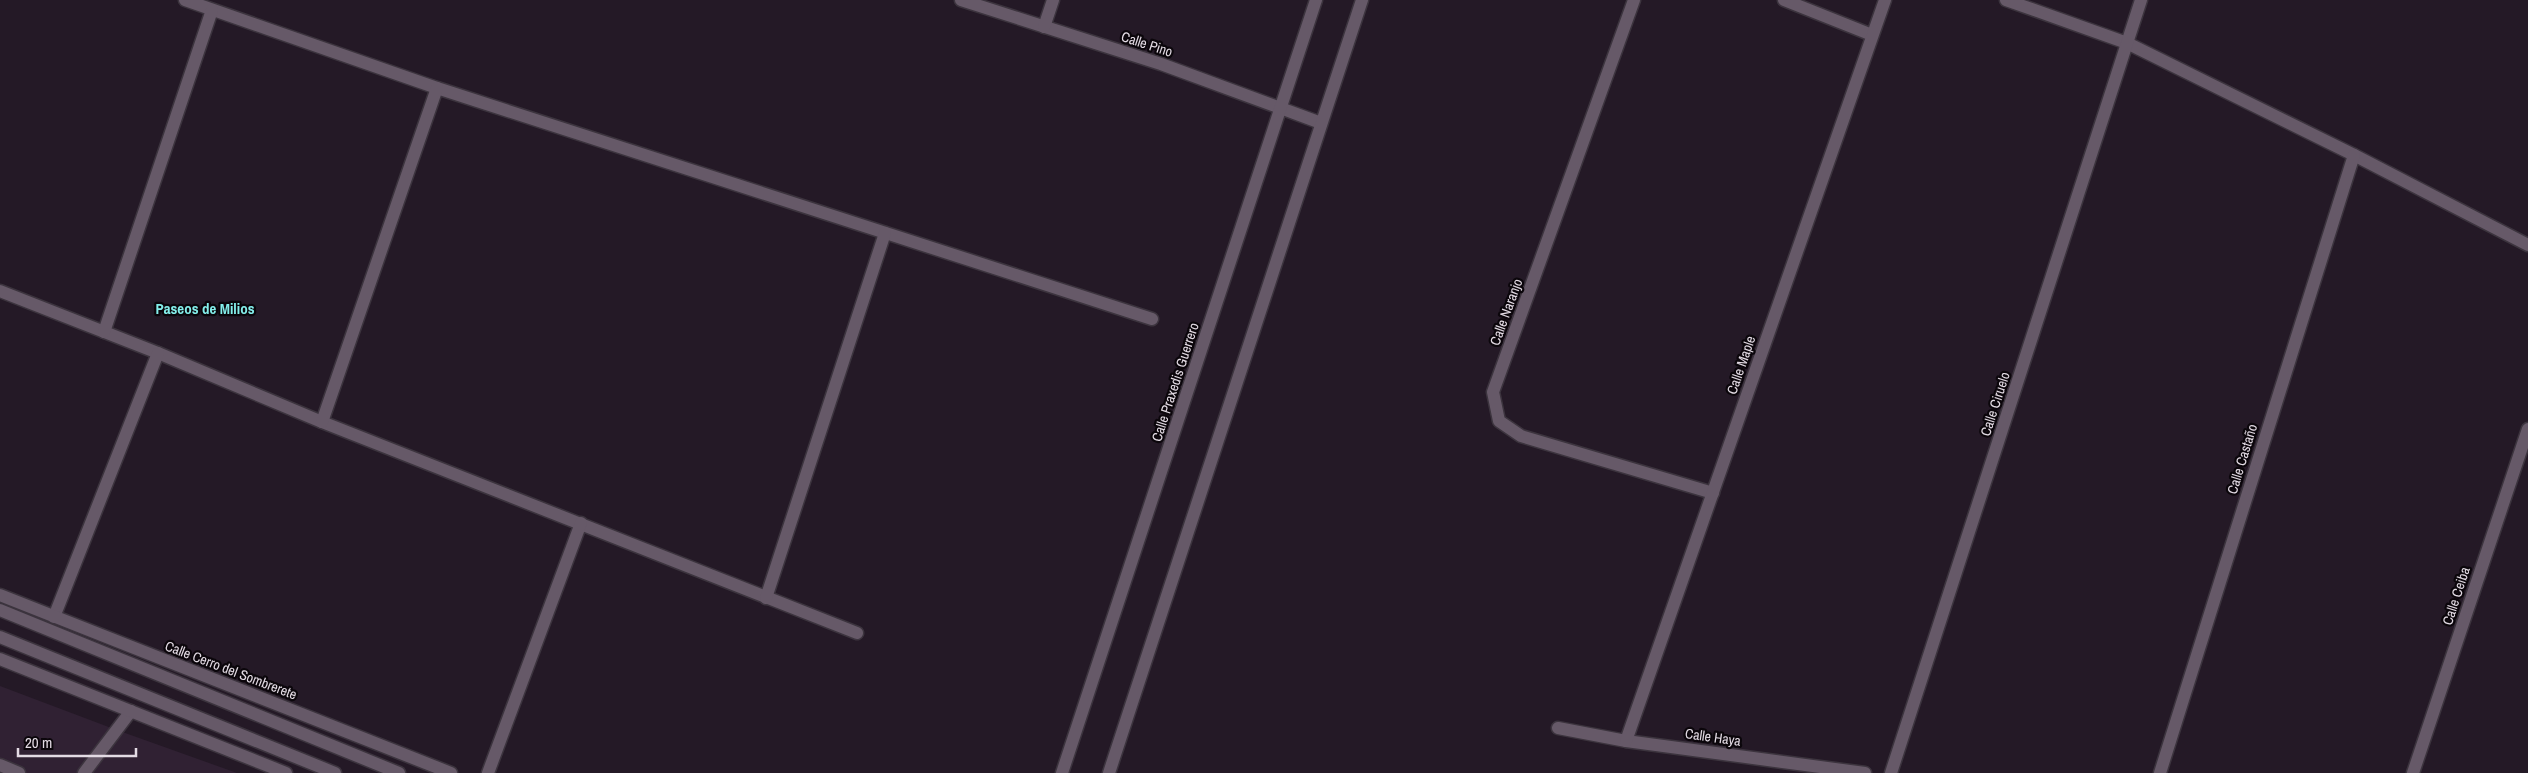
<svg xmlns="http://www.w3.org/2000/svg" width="2528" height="773" viewBox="0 0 2528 773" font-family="'Archivo Narrow',sans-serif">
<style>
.built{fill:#302133}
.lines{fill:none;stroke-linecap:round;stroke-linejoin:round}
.service-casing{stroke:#3c343e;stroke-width:15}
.minor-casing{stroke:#3c343e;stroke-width:15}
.secondary-casing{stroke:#3c343e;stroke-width:15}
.service{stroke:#665968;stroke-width:12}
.minor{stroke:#665968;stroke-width:12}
.secondary{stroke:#665968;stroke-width:12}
.labels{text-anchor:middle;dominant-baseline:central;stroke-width:4.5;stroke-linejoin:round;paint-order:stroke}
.street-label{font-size:14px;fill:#e3dbe4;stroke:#0b060b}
.neighbourhood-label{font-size:15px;font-weight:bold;fill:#84efeb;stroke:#0b060b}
</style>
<rect width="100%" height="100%" fill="#241926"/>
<polygon class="built" points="0,686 114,729 237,773 0,773"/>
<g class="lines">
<g class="service-casing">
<g id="service">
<polyline points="0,610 399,773"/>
<polyline points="0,637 335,773"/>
<polyline points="0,765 19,773"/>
<polyline points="84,773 131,711"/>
</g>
</g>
<g class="minor-casing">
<g id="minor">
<polyline points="185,0 437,88 1152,319"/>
<polyline points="961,0 1161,64 1321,123"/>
<polyline points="1634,0 1493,392 1499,421 1521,436 1713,493"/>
<polyline points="1784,0 1872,35"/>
<polyline points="2006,0 2127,43 2354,155 2528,245"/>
<polyline points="1044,27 1053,0"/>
<polyline points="0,291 158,353 322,422 857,633"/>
<polyline points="104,332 212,10"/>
<polyline points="322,422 437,88"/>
<polyline points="766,598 885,233"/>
<polyline points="54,617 158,353"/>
<polyline points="1558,728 1626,741 1865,773"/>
<polyline points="1626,741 1885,0"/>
<polyline points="488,773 581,523"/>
<polyline points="1062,773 1316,0"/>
<polyline points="1109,773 1362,0"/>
<polyline points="1891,773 2141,0"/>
<polyline points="2160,773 2354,155"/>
<polyline points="2413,773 2528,429"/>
</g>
</g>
<g class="secondary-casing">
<g id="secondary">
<polyline points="0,595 451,773"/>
<polyline points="0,659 286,773"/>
</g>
</g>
<use href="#service" class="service"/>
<use href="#minor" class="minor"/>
<use href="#secondary" class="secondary"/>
</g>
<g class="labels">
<g class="street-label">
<text transform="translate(1147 44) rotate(18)">Calle Pino</text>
<text transform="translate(1506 312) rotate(-70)">Calle Naranjo</text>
<text transform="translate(1741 365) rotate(-71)">Calle Maple</text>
<text transform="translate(1175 382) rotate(-72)">Calle Praxedis Guerrero</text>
<text transform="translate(1995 404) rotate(-72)">Calle Ciruelo</text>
<text transform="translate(2242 459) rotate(-73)">Calle Castaño</text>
<text transform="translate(2456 596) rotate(-72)">Calle Ceiba</text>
<text transform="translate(231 670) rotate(21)">Calle Cerro del Sombrerete</text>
<text transform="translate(1713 737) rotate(8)">Calle Haya</text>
</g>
<g class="neighbourhood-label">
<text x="205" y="308">Paseos de Milios</text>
</g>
</g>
<path d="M18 748v8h118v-8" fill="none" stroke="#e3dbe4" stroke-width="2.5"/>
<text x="25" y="748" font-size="15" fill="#e3dbe4" stroke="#0b060b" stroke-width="4" paint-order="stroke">20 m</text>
</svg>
